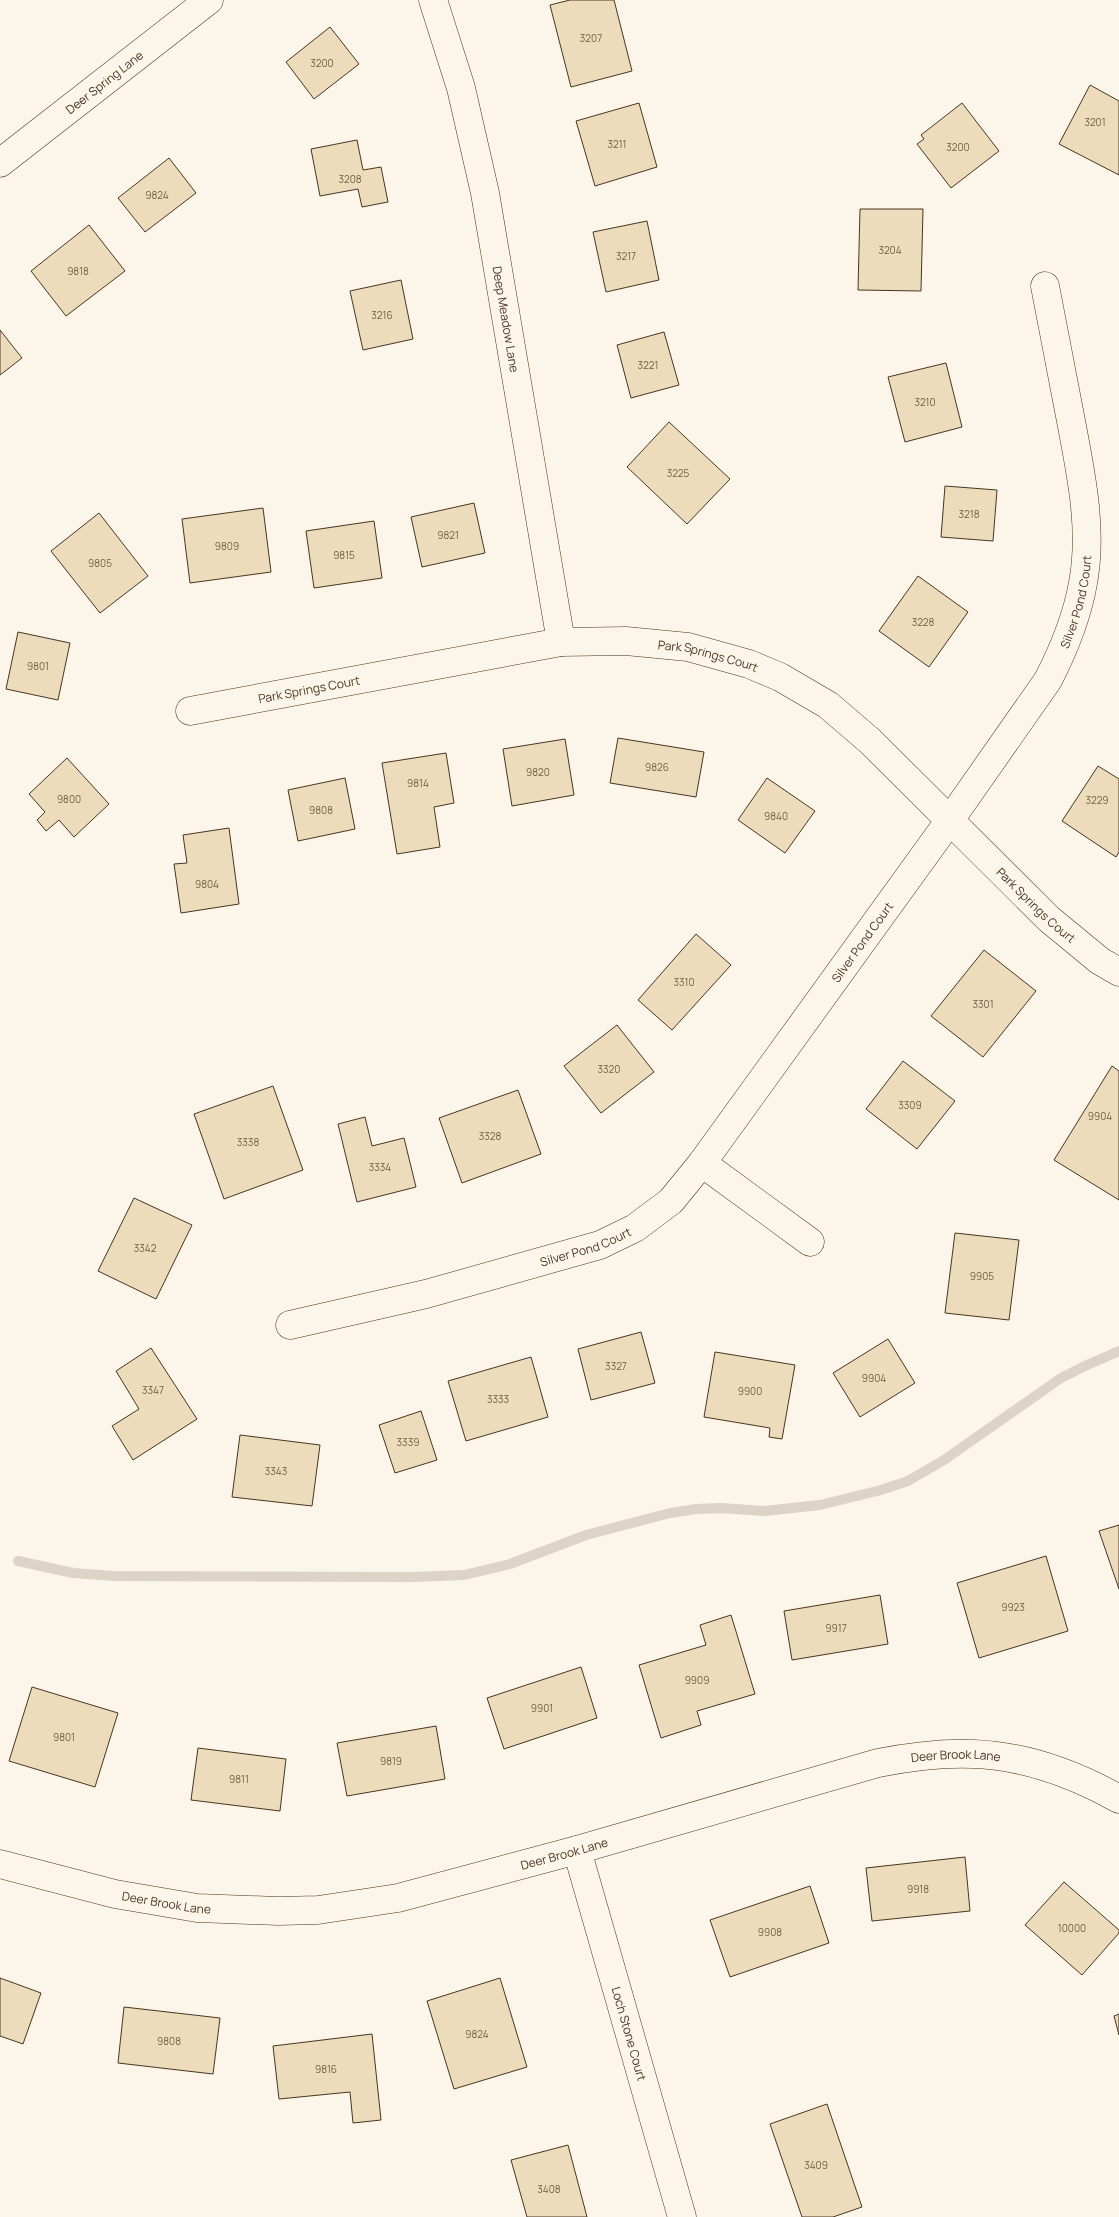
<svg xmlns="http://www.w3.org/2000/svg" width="1119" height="2217" viewBox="0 0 1119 2217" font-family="Manrope,sans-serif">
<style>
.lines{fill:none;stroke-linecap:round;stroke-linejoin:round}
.stream{stroke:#dcd4c6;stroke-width:10}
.building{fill:#ecdcbc;stroke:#4a3520}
.minor-casing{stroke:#4a3520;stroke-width:29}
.minor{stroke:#fbf6e9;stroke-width:28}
.labels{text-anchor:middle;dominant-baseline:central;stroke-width:4;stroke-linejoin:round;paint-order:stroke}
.number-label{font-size:10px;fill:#725f47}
.street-label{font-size:12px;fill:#4a3520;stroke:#fbf6e9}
</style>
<rect width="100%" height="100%" fill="#fbf6e9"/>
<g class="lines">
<polyline class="stream" points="18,1561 73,1573 114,1576 412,1577 464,1575 510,1564 586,1535 670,1513 696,1509 721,1508 765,1511 820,1505 881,1490 908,1481 944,1460 1061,1378 1087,1365 1119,1351"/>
</g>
<g class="building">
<polygon points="570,0 614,0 632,71 571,87 550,5"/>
<polygon points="330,27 359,64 314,99 286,62"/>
<polygon points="1090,85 1119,101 1119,175 1059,144"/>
<polygon points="639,103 657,167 595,186 576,121"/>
<polygon points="962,103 999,151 951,188 917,144 924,139 921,135"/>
<polygon points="357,140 363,170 381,167 388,202 362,207 358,189 320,196 311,149"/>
<polygon points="169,158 196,193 145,232 118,198"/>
<polygon points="860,209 923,209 921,291 858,290"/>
<polygon points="647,221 659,280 606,292 593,232"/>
<polygon points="89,225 125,271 66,316 31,271"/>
<polygon points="401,280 413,339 363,350 350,291"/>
<polygon points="0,330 22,358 0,375"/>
<polygon points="664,332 679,385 631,398 617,345"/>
<polygon points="946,363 962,427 905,442 888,377"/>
<polygon points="669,422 730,479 687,524 627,467"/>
<polygon points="945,486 997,490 993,541 941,537"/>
<polygon points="474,503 485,553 422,567 411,517"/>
<polygon points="263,508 271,572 190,583 182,519"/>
<polygon points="99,513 148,576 100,613 51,551"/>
<polygon points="374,521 382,578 314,588 306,531"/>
<polygon points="918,576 968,612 929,667 879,631"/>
<polygon points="18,632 70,643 58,700 6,689"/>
<polygon points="618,738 704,752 696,797 610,783"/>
<polygon points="565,739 574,795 512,806 503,749"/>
<polygon points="446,753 454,803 434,807 440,847 397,854 382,763"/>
<polygon points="67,758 109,804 74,837 59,820 46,831 37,820 45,812 29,794"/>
<polygon points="1098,766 1119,779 1119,852 1116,857 1062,821"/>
<polygon points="345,778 355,829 298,841 288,790"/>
<polygon points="767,778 815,811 785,853 738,820"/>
<polygon points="229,828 239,904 181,913 174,864 187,863 183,835"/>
<polygon points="696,934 731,965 672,1030 638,1000"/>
<polygon points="984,950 1036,991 983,1057 931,1016"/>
<polygon points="617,1025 654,1072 601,1113 564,1066"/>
<polygon points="903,1061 955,1101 917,1149 866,1109"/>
<polygon points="1112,1066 1119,1071 1119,1200 1054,1160"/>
<polygon points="273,1086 303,1170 224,1199 194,1114"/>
<polygon points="518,1090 541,1154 462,1183 439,1118"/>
<polygon points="365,1117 372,1146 404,1138 416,1187 357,1202 338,1124"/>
<polygon points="134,1198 192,1225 156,1299 98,1271"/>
<polygon points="955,1233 1019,1240 1009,1320 945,1313"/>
<polygon points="641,1332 655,1383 591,1400 578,1349"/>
<polygon points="888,1339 915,1383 860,1417 833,1373"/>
<polygon points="151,1348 197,1419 133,1460 112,1426 139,1409 116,1371"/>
<polygon points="715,1352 795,1365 782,1439 769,1437 770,1428 704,1417"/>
<polygon points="531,1357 548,1417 466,1441 448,1381"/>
<polygon points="421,1411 437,1460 395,1473 379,1425"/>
<polygon points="240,1435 320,1445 312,1506 232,1497"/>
<polygon points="1119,1525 1119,1589 1099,1531"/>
<polygon points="1046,1556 1068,1631 979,1658 957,1583"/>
<polygon points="880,1595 888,1644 792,1660 784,1611"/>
<polygon points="731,1615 755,1694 697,1711 701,1725 661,1738 639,1665 706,1645 700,1625"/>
<polygon points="581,1667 597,1718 504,1749 487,1698"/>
<polygon points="32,1687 118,1713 95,1787 9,1761"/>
<polygon points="436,1726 445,1779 347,1796 337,1743"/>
<polygon points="198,1748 286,1759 280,1811 191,1800"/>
<polygon points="965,1857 970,1911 872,1921 866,1868"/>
<polygon points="1064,1882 1119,1930 1119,1933 1082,1975 1025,1925"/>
<polygon points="810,1886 829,1943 730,1977 710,1920"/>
<polygon points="0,1978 41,1993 23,2044 0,2036"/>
<polygon points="500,1978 527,2067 454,2089 427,2001"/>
<polygon points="124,2007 220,2018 213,2074 118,2063"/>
<polygon points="1119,2014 1119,2035 1114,2016"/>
<polygon points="372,2034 381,2120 353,2123 350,2092 279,2099 273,2046"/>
<polygon points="827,2104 862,2207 833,2217 802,2217 770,2124"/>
<polygon points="568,2145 587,2217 527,2217 511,2160"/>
</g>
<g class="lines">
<g class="minor-casing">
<g id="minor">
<path id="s1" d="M433 0 461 88 485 193 561 642"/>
<path id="s2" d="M0 163 209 0"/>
<path id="s3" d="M190 711 561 642 626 641 688 647 749 664 780 677 828 705 870 741 1049 919 1100 961 1119 972"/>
<polyline points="702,1163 810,1242"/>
<path id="s4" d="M290 1325 426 1294 600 1245 635 1228 671 1201 702 1163 950 820 1048 680C1064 649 1077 617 1083 583 1093 529 1081 474 1071 421 1062 376 1054 331 1045 286"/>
<path id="s5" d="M577 1850 682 2217"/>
<path id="s6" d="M0 1864 115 1894 197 1908 278 1911 318 1910 398 1898 577 1850 878 1763C918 1755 963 1750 1004 1757 1043 1763 1085 1780 1119 1799"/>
</g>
</g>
<use href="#minor" class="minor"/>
</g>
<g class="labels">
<g class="number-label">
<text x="591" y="38">3207</text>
<text x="322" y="63">3200</text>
<text x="1095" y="122">3201</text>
<text x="617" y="144">3211</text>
<text x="958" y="147">3200</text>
<text x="350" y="179">3208</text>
<text x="157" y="195">9824</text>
<text x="890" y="250">3204</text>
<text x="626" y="256">3217</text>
<text x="78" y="271">9818</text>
<text x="382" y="315">3216</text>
<text x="648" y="365">3221</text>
<text x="925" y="402">3210</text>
<text x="678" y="473">3225</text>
<text x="969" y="514">3218</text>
<text x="448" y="535">9821</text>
<text x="227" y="546">9809</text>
<text x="344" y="555">9815</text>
<text x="100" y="563">9805</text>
<text x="923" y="622">3228</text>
<text x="38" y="666">9801</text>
<text x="657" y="767">9826</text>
<text x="538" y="772">9820</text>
<text x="418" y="783">9814</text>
<text x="69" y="799">9800</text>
<text x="1097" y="800">3229</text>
<text x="321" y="810">9808</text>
<text x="776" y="816">9840</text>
<text x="207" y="884">9804</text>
<text x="684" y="982">3310</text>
<text x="983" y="1004">3301</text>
<text x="609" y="1069">3320</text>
<text x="910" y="1105">3309</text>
<text x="1100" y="1116">9904</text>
<text x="490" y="1136">3328</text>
<text x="248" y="1142">3338</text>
<text x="380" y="1167">3334</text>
<text x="145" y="1248">3342</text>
<text x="982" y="1276">9905</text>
<text x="616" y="1366">3327</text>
<text x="874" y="1378">9904</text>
<text x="153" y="1390">3347</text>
<text x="750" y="1391">9900</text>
<text x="498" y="1399">3333</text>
<text x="408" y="1442">3339</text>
<text x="276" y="1471">3343</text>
<text x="1013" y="1607">9923</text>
<text x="836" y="1628">9917</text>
<text x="697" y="1680">9909</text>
<text x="542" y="1708">9901</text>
<text x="64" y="1737">9801</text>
<text x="391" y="1761">9819</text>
<text x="239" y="1779">9811</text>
<text x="918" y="1889">9918</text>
<text x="1072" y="1928">10000</text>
<text x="770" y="1932">9908</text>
<text x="477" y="2034">9824</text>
<text x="169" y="2041">9808</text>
<text x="326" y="2069">9816</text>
<text x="816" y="2165">3409</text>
<text x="549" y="2189">3408</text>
</g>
<g class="street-label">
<text stroke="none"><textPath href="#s2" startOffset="132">Deer Spring Lane</textPath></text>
<text stroke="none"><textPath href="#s1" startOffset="328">Deep Meadow Lane</textPath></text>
<text stroke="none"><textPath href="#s4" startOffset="1131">Silver Pond Court</textPath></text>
<text stroke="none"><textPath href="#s3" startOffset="526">Park Springs Court</textPath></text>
<text stroke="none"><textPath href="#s3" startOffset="121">Park Springs Court</textPath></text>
<text stroke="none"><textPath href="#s3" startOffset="946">Park Springs Court</textPath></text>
<text stroke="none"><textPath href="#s4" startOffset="726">Silver Pond Court</textPath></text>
<text stroke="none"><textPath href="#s4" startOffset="306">Silver Pond Court</textPath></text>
<text stroke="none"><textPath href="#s6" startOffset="981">Deer Brook Lane</textPath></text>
<text stroke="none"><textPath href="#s6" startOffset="576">Deer Brook Lane</textPath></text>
<text stroke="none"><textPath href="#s6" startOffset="171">Deer Brook Lane</textPath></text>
<text stroke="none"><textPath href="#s5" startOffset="191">Loch Stone Court</textPath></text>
</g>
</g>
</svg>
